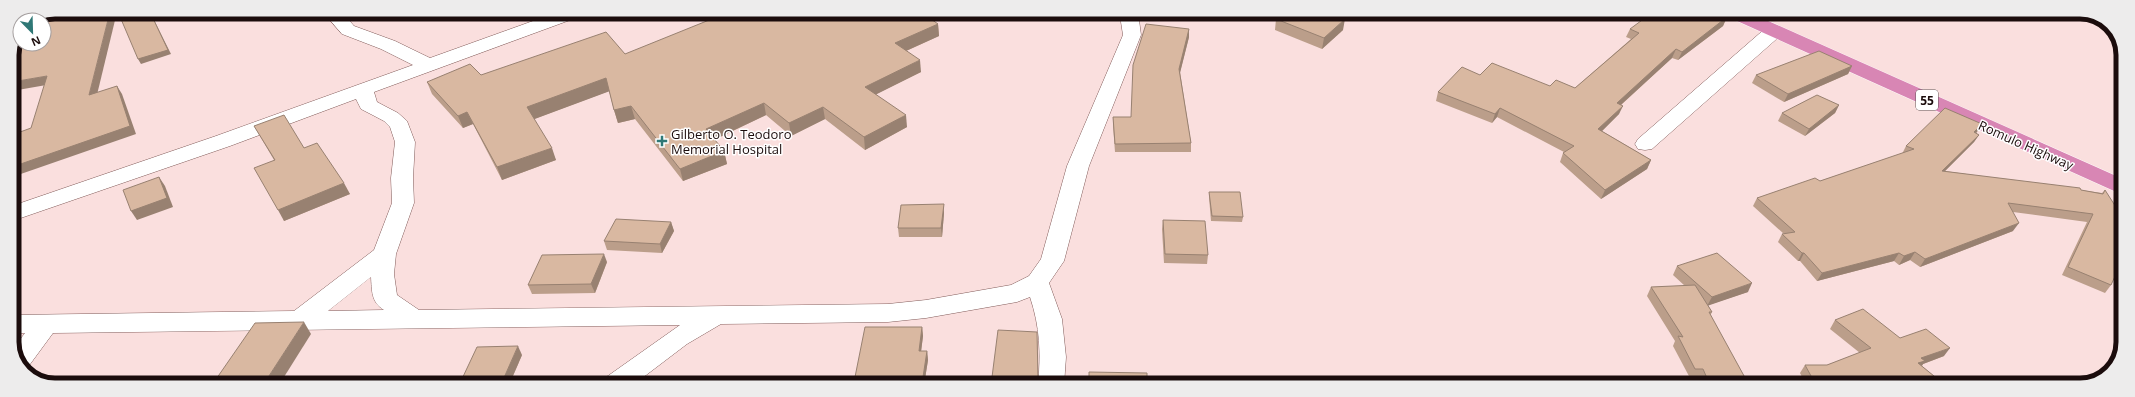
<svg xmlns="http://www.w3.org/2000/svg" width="2135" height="397" viewBox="0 0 2135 397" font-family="'Open Sans',sans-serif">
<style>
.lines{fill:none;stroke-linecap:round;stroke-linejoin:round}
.minor-casing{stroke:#825c5a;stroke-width:1}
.trunk-casing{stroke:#fff;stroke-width:1}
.minor{fill:#fff;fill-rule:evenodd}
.trunk{fill:#d886b4;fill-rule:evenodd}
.wall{fill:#bb9e8a}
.shaded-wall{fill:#988171}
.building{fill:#d9b8a1;stroke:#988171}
.poi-dot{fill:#2f7876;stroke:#fff;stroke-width:1.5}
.labels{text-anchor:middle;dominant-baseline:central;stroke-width:3;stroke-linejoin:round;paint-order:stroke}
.shield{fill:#fff;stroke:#5f5555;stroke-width:1}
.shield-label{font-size:12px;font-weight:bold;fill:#1b0c0c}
.poi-label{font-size:13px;fill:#1b0c0c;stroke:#fff;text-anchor:start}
.street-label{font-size:13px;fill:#1b0c0c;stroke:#fff}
.rim{fill:none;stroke:#1b0c0c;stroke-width:5}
</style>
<rect width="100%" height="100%" fill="#fadfde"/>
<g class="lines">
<g class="minor-casing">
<g id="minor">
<polygon points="124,12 151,12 148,16 131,20 125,19 122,15"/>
<path d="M323 12H342L354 26 395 41 430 58 558 12H584L581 16 374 92 377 102 398 113 407 121 415 142 413 178 414 203 396 254 394 274 397 295 419 310 888 304 926 300 1011 285 1029 276 1041 259 1067 166 1123 35 1121 22 1112 12H1132L1139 20 1141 35 1089 166 1064 261 1049 283 1062 319 1066 357 1064 385H1038C1041 353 1040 327 1030 297L1017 302 926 318 888 322 721 324 687 344 633 385H601L605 378 680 325 53 333 28 367 23 369 13 349 25 333H12V315L294 311 374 250 392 203 391 178 395 142 390 127 384 121 361 109 356 99 230 146 12 221V206L216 136 413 65 381 49 342 34ZM371 277C372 291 371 302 384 310L328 311Z"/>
<polygon points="1774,25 1781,27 1783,31 1781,35 1652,149 1645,150 1638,149 1635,144 1638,139 1767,27"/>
</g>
</g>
<g class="trunk-casing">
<polygon id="trunk" points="1723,12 1748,12 2123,179 2123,195 1726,16"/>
</g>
<use href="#minor" class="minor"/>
<use href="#trunk" class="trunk"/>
</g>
<g class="wall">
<polygon points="1727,17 1723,26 1678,60 1672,58 1621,105 1619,114 1602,131 1651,160 1647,169 1601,199 1560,162 1563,153 1564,152 1497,117 1492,123 1436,101 1438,92 1480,75 1550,86 1575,88 1631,39 1626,37 1630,29"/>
<polygon points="1276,19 1343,30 1322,49 1275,30"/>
<polygon points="938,24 939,36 906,51 921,72 876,94 907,127 865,150 825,119 791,136 766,115 714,140 724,151 727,164 683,181 635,119 618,123 614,110 609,91 534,119 556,160 502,180 473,124 463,128 432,94 427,82 481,75 625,54"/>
<polygon points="1189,29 1189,37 1180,72 1191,143 1191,152 1115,152 1113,125 1113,117 1131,117"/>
<polygon points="1852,66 1848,74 1784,102 1752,83 1756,75"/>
<polygon points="1839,105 1835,113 1805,136 1778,121 1782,113"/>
<polygon points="254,126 304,148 350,194 284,221 274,160"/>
<polygon points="1977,132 1976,133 1979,135 1974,142 1945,171 2102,193 2105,190 2111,285 2105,293 2062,275 2087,222 2013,212 2013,231 1920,267 1910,260 1899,265 1894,261 1817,281 1800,261 1798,261 1778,242 1782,234 1784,234 1753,206 1757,198 1820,181 1902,154 1906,146"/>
<polygon points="1209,192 1243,217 1242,222 1211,221 1209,197"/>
<polygon points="944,213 942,237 899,237 898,228"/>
<polygon points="1163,220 1208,255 1207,264 1164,263 1162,229"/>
<polygon points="671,222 674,231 662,253 607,250 604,241"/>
<polygon points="607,262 595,293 532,294 528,285"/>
<polygon points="1677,266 1748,292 1708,305 1712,312 1710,316 1749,385 1701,385 1698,378 1690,378 1673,346 1675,341 1647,296 1651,287 1685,286 1673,275"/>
<polygon points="1835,320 1900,338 1944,356 1923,364 1922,366 1945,385 1806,385 1800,373 1805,365 1827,365 1860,353 1830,329"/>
<polygon points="922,327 923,336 921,351 927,351 928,360 924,385 857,385 855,377"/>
<polygon points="1037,332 1038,385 991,385"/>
<polygon points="522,355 509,385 463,385 461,381"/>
</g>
<g class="shaded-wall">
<polygon points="110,12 117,12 95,103 89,95"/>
<polygon points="150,12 171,54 141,64 138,59"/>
<polygon points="1727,17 1723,26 1678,60 1682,52"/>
<polygon points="1345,19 1343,30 1322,49 1324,38"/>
<polygon points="938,24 939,36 897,55 895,43"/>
<polygon points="1189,29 1189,37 1179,77 1179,69"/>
<polygon points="1676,49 1672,58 1613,112 1617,103"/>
<polygon points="920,60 921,72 867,99 865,87"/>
<polygon points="1852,66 1848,74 1784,102 1788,94"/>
<polygon points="47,76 52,84 12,91 12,82"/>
<polygon points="606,78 610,91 532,120 527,107"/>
<polygon points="117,86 122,94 136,134 15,176 12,173 12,167"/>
<polygon points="764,103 766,115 709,142 706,129"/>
<polygon points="1839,105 1835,113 1805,136 1809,129"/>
<polygon points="631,106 635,119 618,123 614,110"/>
<polygon points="1623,106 1619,114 1595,138 1598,129"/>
<polygon points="823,107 825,119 791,136 789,123"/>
<polygon points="1500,108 1497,117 1492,123 1495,114"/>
<polygon points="467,112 473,124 463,128 458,116"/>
<polygon points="906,115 907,127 865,150 864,137"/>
<polygon points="1982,124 1977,132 1969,140 1974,132"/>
<polygon points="1979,135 1974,142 1937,179 1942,171"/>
<polygon points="552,148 556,160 502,180 497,167"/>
<polygon points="724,151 727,164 683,181 680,169"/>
<polygon points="1651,160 1647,169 1601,199 1605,190"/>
<polygon points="159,177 165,186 173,207 137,220 131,211"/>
<polygon points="344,183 350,194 284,221 278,210"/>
<polygon points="944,204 944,213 942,237 941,228"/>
<polygon points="671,222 674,231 662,253 660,244"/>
<polygon points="2019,223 2013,231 1920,267 1925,259"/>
<polygon points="1915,252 1910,260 1899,265 1904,256"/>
<polygon points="1802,253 1804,253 1800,261 1798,261"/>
<polygon points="1899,253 1894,261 1817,281 1822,273"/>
<polygon points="604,254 607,262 595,293 591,284"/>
<polygon points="1752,283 1748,292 1707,306 1712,297"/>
<polygon points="304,322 311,334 279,385 267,379"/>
<polygon points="922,327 923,336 920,360 919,351"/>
<polygon points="518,346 522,355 509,385 506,385 503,380"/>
<polygon points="1950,348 1944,356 1923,364 1919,370 1912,372 1921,358"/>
<polygon points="927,351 928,360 924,385 923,377"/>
<polygon points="316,379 320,385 313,385"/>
</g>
<g class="building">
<polygon points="55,12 110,12 89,95 117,86 130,126 12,167 12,135 31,128 47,76 12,82 12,55 20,36 20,44 44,44 44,20 35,20"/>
<polygon points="118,12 122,16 129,17 146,13 146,12 150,12 168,50 138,59"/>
<polygon points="729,12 921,12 938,24 895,43 920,60 865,87 906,115 864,137 823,107 789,123 764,103 706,129 724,151 680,169 631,106 614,110 606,78 527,107 552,148 497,167 467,112 458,116 427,82 470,64 481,75 606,32 625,54"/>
<polygon points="1284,12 1321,12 1345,19 1324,38 1276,19"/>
<polygon points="1653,12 1715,12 1727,17 1682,52 1676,49 1617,103 1623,106 1598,129 1651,160 1605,190 1563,153 1574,146 1500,108 1495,114 1438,92 1462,67 1480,75 1492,63 1550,86 1556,80 1575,88 1639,33 1630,29"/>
<polygon points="1146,24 1189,29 1179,69 1191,143 1115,144 1113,117 1131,117 1133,65"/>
<polygon points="1819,51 1852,66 1788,94 1756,75"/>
<polygon points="1817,95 1839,105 1809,129 1782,113"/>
<polygon points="1945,108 1982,124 1974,132 1979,135 1942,171 2080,188 2081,190 2103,194 2105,190 2123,218 2123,259 2111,285 2068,267 2093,214 2008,203 2019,223 1925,259 1915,252 1904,256 1899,253 1822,273 1804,253 1802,253 1782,234 1795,232 1757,198 1815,178 1820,181 1914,149 1906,146"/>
<polygon points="284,115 304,148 317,143 344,183 278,210 254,168 275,160 254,126"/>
<polygon points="159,177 167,198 131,211 123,190"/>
<polygon points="1209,192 1240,192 1243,217 1212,216"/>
<polygon points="944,204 941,228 898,228 901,205"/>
<polygon points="616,219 671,222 660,244 604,241"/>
<polygon points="1163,220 1205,221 1208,255 1165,254"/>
<polygon points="1717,253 1752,283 1712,297 1677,266"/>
<polygon points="604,254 591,284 528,285 542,255"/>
<polygon points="1695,285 1712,312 1709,312 1749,385 1710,385 1703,369 1695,369 1678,336 1683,337 1651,287"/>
<polygon points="1863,309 1900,338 1926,329 1950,348 1921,358 1925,361 1918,363 1945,385 1816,385 1805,365 1827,365 1871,348 1835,320"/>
<polygon points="304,322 267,379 316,379 313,385 212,385 255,323"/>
<polygon points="865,327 922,327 919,351 927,351 923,377 855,377"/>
<polygon points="998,330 1037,332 1038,379 1006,377 1007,385 991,385"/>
<polygon points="518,346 503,380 461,381 477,347"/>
<polygon points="1089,372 1147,373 1147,380 1224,382 1224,385 1089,385"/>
</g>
<path class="poi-dot" d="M660 135h4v4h4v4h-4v4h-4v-4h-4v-4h4z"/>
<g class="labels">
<rect class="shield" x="1916" y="90" width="22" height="20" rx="3"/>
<g class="shield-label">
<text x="1927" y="100">55</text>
</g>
<g class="poi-label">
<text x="671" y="134">Gilberto O. Teodoro<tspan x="671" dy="15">Memorial Hospital</tspan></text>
</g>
<g class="street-label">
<text transform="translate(2026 145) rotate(24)">Romulo Highway</text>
</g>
</g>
<path d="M0 0H2135V397H0ZM55 19H2080A36 36 0 0 1 2116 55V342A36 36 0 0 1 2080 378H55A36 36 0 0 1 19 342V55A36 36 0 0 1 55 19Z" fill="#edecec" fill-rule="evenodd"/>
<path class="rim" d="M55 19H2080A36 36 0 0 1 2116 55V342A36 36 0 0 1 2080 378H55A36 36 0 0 1 19 342V55A36 36 0 0 1 55 19Z"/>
<g transform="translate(32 32) rotate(157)"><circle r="19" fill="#ffffff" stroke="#a49e9e"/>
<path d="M0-3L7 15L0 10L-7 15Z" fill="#2f7876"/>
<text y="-6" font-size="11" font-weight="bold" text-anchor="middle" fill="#1b0c0c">N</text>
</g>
</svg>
